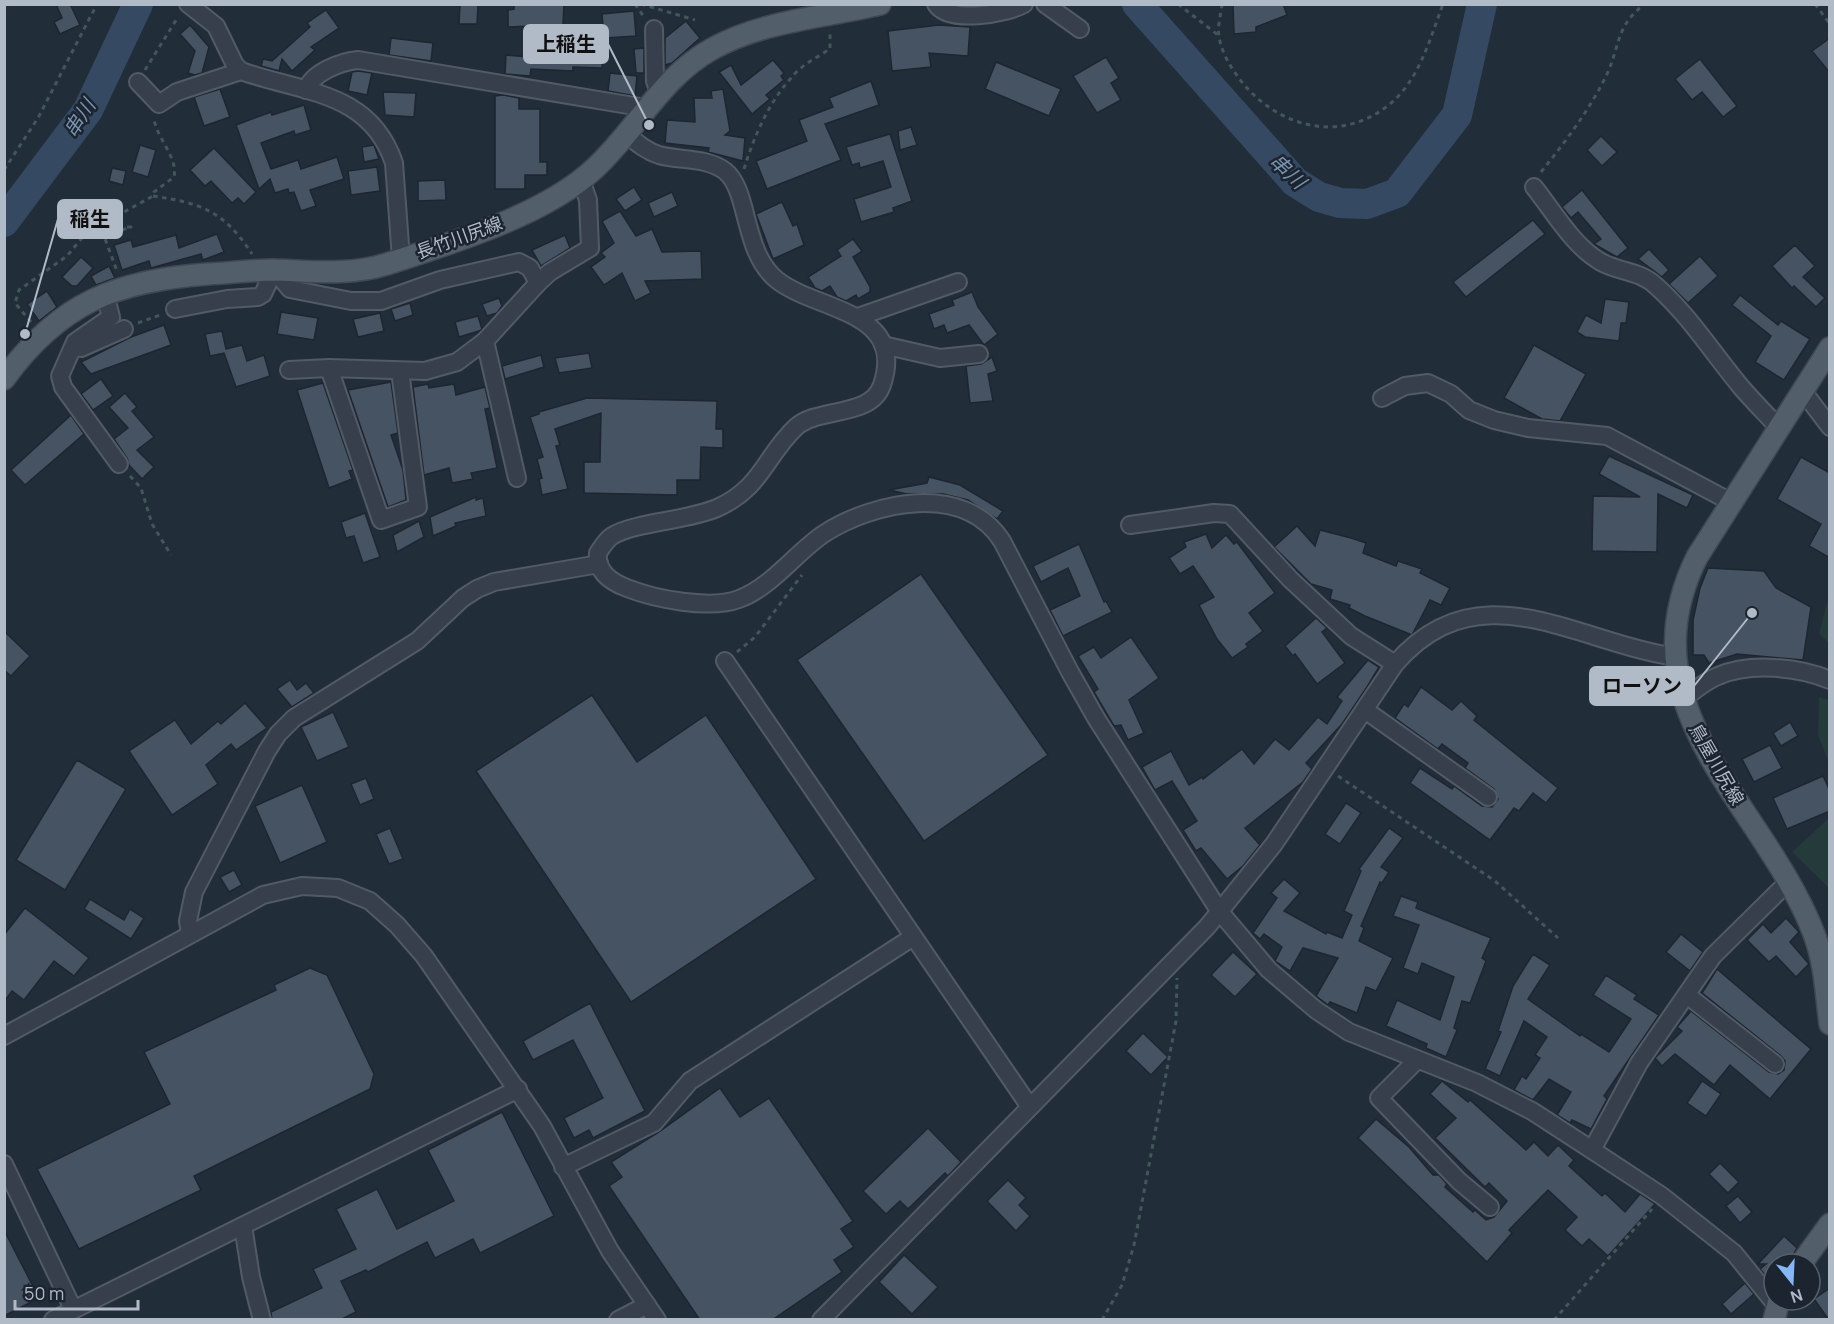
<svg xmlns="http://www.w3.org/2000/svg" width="1834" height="1324" viewBox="0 0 1834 1324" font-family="Manrope,'Noto Sans JP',sans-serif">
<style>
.green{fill:#243a3b}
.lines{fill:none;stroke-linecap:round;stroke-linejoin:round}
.river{stroke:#354a62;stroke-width:30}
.building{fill:#465362;stroke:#1d2631;stroke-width:1.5}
.minor-casing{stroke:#515a65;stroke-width:20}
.major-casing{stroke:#3f4854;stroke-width:24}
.path{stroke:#425759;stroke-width:3;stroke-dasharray:4.5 4.5;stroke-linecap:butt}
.minor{stroke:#363f4b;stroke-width:16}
.major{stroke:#535e6b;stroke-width:21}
.labels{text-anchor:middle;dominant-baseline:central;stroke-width:5;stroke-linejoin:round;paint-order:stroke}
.street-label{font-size:18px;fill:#b1bac7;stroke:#1b242f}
.water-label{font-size:20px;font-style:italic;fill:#7892af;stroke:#1b242f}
.leader{fill:none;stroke:#b1bac7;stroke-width:2}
.callout-dot{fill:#b1bac7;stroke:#1b242f;stroke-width:2}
.callout{fill:#b1bac7;stroke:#b1bac7;stroke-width:2}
.callout-label{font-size:20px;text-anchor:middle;font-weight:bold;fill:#111}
</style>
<rect width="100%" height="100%" fill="#222d3a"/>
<g class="green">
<polygon points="1829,595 1829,643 1819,634"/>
<polygon points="1819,697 1829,700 1829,763 1818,735"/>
<polygon points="1829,818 1829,888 1792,852"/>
</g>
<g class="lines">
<g class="river">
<polyline points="1137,4 1295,182 1319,197 1340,203 1367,204 1397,193 1457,115 1482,4"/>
<polyline points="4,222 88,110 138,4"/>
</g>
</g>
<g class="building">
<polygon points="56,4 70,4 80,25 60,34 54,22 62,18"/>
<polygon points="460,4 478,4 477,24 459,24"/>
<polygon points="514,4 564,4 562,45 603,47 602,68 573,67 573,71 531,69 530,76 505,74 506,55 529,57 532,26 508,27 508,10 514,9"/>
<polygon points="1233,4 1283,4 1287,15 1256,27 1256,32 1234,34"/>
<polygon points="326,10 339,28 311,47 315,50 292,71 282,59 279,71 261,66 263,59 272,61 310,27 307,23"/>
<polygon points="634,11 636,36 604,38 602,14"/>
<polygon points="686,21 700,38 672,63 665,65 665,38"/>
<polygon points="190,25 209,47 202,73 195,75 188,73 195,51 180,34"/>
<polygon points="939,25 970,27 968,56 929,53 931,67 892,71 888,31"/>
<polygon points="391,38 433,43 431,61 389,55"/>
<polygon points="1830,38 1830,73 1812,51"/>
<polygon points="644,48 644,73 636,73 634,49"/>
<polygon points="1106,57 1119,78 1111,83 1121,100 1097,113 1073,76"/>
<polygon points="1700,59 1737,106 1723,117 1702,92 1692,100 1675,79"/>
<polygon points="773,60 784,73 781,76 784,80 766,95 770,99 752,114 719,72 731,65 741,85"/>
<polygon points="996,62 1061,89 1049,116 985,89"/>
<polygon points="358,71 372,73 367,95 348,91 352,72"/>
<polygon points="610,73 637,76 635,96 608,91"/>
<polygon points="871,81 879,105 825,124 841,160 767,189 756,161 807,141 799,120 833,107 829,98"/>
<polygon points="220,89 230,117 204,126 194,97"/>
<polygon points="723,89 730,131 725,135 745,138 743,161 708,152 709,148 665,143 667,120 695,122 694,98 712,98 711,91"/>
<polygon points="383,92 416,93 414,117 385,115"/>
<polygon points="503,95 519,98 519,109 540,109 540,162 547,162 547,175 525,175 525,189 495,189 495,96"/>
<polygon points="304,105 311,130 295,135 294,131 261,143 271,169 298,160 301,169 337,157 344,179 310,190 316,206 301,211 294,192 289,193 288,189 275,193 270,179 259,189 236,125 271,112 272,115"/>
<polygon points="911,127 917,145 900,150 898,131"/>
<polygon points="890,134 912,201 893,208 894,212 861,222 854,199 891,187 883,161 860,168 859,163 852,165 846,147"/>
<polygon points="1601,136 1617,152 1602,166 1587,150"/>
<polygon points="140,145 156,150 148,177 132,172"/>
<polygon points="374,145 379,159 364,162 362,147"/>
<polygon points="214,148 256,192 244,204 238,198 232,203 211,181 205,186 190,170"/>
<polygon points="377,167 380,191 351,195 348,171"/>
<polygon points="112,168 126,171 123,185 109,181"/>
<polygon points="445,180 446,200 418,201 418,181"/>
<polygon points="634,187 642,200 625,211 616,199"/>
<polygon points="1582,190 1628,248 1617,257 1594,244 1601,239 1578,212 1571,218 1562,207"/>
<polygon points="672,192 678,206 654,217 648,203"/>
<polygon points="782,202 793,226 797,224 804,245 773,259 756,214"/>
<polygon points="620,211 636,236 652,229 662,252 701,251 702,279 645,281 651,293 635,301 622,273 604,285 591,267 605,257 601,253 614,243 602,221"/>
<polygon points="1533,220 1545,234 1466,297 1453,282"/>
<polygon points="217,234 224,252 203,260 201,254 151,268 149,261 122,270 114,245 131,240 133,247 176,235 179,248"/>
<polygon points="565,235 570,248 541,266 532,250"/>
<polygon points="853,239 862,251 853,257 870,287 870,292 858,299 856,295 846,301 837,297 830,286 822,291 815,288 808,277 841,256 837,250"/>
<polygon points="1795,245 1815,266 1803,277 1825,298 1816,307 1794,286 1792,288 1772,266"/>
<polygon points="1649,249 1669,270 1662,277 1638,259"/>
<polygon points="1700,256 1718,276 1688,303 1669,284"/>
<polygon points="81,257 93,268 77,286 72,286 62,277"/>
<polygon points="109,266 115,278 96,285 91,276"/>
<polygon points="47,291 57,307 39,321 27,304"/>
<polygon points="972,292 978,307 998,334 984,345 969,325 947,333 944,325 934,329 929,314 954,305 952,300"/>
<polygon points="1740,295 1778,325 1781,321 1810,339 1784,380 1755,362 1771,336 1732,305"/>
<polygon points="499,298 502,306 497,313 487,316 482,304"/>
<polygon points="1605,299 1629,302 1626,323 1621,323 1619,341 1585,337 1577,332 1586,315 1601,323"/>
<polygon points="410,303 413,315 395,321 391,309"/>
<polygon points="281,312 318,318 314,340 277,334"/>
<polygon points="380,313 384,331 358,337 353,319"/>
<polygon points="478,316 482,329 479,331 459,337 455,322"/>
<polygon points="164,325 171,345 91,374 81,362 131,337"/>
<polygon points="222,331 226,349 242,345 247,361 264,355 270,376 236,387 224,353 210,356 205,334"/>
<polygon points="1534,345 1586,374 1560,421 1542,419 1504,398"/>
<polygon points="589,353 592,368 559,373 555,358"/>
<polygon points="541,355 544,367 505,379 502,366"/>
<polygon points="992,357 997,371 988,374 993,401 970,403 966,366 981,364"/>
<polygon points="101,379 113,396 93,410 81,394"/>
<polygon points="391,382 398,433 391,435 403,470 406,500 388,507 348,390"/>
<polygon points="323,383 353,470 349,471 352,479 329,488 297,390"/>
<polygon points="428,384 429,388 454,384 456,395 485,387 490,408 485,409 497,468 471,473 473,479 452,483 449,468 424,475 413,387"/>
<polygon points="125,393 137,407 132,411 154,437 137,450 154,467 142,479 129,465 127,458 114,439 128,428 109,407"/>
<polygon points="587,398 717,401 716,429 723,429 723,448 701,447 700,480 677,480 677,495 584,493 584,462 600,462 601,413 555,429 560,445 556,446 568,489 542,495 539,479 542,478 537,459 543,457 530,417 539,414 539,412"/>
<polygon points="71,415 84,434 25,485 11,470"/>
<polygon points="1609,456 1693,495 1687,508 1658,494 1657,552 1592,551 1593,496 1640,497 1599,474"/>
<polygon points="1801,457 1830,473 1830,558 1809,546 1821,524 1777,499"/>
<polygon points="929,477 960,485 1003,511 997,519 968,500 943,494 907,494 889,490 927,483"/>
<polygon points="476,497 476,500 483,498 486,516 455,523 456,526 433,536 430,517"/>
<polygon points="365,513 380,557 363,563 354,536 346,538 341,522"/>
<polygon points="419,521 424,537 397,552 393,535"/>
<polygon points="1297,526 1315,546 1320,530 1351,538 1366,543 1363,553 1396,566 1398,561 1422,569 1420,573 1450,588 1441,605 1430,600 1412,635 1365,616 1349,608 1350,605 1330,599 1332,590 1311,584 1274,547"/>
<polygon points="1206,534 1212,548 1226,535 1234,544 1237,542 1275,593 1249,613 1263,631 1246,644 1248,647 1232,658 1217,639 1199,605 1214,597 1193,566 1180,574 1169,558 1186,547 1184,542"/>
<polygon points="1079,544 1104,602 1106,601 1112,612 1063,636 1050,610 1080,596 1068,568 1041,582 1033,566"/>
<polygon points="1708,568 1764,571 1776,588 1811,607 1803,660 1737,654 1709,663 1704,655 1693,655 1693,620 1700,588"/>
<polygon points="921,574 1048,755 924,841 797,660"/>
<polygon points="1316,618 1327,628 1322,632 1345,663 1317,684 1295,654 1293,656 1285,646"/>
<polygon points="4,631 30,656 11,676 4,670"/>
<polygon points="1131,637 1159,678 1129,700 1144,733 1128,740 1121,725 1114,726 1094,692 1098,689 1078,656 1094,647 1101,658"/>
<polygon points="1368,660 1379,667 1367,687 1342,724 1306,763 1312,769 1303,782 1245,828 1260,845 1243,866 1227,879 1201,848 1196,851 1183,830 1197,821 1172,781 1155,790 1142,767 1171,751 1189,785 1202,777 1203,779 1242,749 1254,764 1275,739 1289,750 1318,717 1327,724 1342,701 1337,697"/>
<polygon points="290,680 297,690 306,683 314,693 292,707 277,689"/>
<polygon points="1421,687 1452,710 1461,701 1477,716 1474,720 1558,788 1546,803 1533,793 1519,811 1514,808 1490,840 1410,783 1420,768 1452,789 1454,786 1482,806 1492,807 1498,799 1494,789 1465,768 1468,763 1442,744 1438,749 1395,718 1404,704 1408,707"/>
<polygon points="592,695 637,762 706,715 816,879 631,1002 476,771"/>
<polygon points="245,703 267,728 236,750 231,744 206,765 218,784 172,815 129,751 175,720 191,744 218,721 221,724"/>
<polygon points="333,712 349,747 317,761 301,727"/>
<polygon points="1790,722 1798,736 1781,746 1773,733"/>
<polygon points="1770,745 1782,768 1754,782 1742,759"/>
<polygon points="77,760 126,789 65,890 16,860"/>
<polygon points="1823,776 1830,791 1830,811 1787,829 1773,798"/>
<polygon points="366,778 374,799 360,805 351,784"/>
<polygon points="302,785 327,842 280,863 255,806"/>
<polygon points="1346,803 1361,813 1340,844 1325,834"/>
<polygon points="390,828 403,859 389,864 376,834"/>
<polygon points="1389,828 1403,838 1381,867 1389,872 1382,883 1380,882 1361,926 1364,928 1359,941 1393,958 1376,991 1366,987 1357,1013 1330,1002 1328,1005 1316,996 1338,958 1303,948 1290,971 1275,961 1282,947 1264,934 1260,939 1253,933 1277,898 1271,893 1284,879 1300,893 1284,911 1326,934 1327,932 1342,938 1352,915 1344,911 1361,871 1359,869"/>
<polygon points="234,870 242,885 229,892 220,877"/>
<polygon points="1401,896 1418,902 1416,908 1491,938 1482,958 1486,961 1470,1003 1462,1001 1454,1028 1457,1030 1446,1057 1426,1048 1427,1044 1386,1026 1397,1000 1440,1020 1454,977 1422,963 1418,974 1403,968 1419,925 1393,916"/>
<polygon points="90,899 124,920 130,909 144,918 131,939 84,909"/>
<polygon points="25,908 89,958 74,976 54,961 24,1000 12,991 4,1002 4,935"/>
<polygon points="1786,918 1799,932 1790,942 1809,964 1796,977 1776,956 1769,962 1747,940 1763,924 1771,933"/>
<polygon points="1681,934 1703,952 1690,971 1666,952"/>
<polygon points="1233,952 1257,974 1235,997 1211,975"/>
<polygon points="1533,954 1550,965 1528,999 1580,1036 1581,1034 1609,1052 1631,1019 1593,995 1606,975 1637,995 1634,999 1659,1015 1604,1096 1607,1099 1591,1129 1572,1120 1570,1123 1557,1115 1571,1092 1549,1079 1533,1100 1514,1090 1522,1076 1526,1079 1540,1058 1535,1055 1547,1037 1524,1021 1500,1076 1485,1069 1501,1032 1498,1031 1513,986"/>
<polygon points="310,968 327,975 374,1074 370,1089 194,1176 201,1190 79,1249 37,1169 170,1104 144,1052 276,990 274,985"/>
<polygon points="1717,969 1811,1049 1770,1099 1730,1065 1714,1085 1675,1054 1662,1066 1655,1058 1682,1031 1677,1027 1691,1011 1769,1072 1778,1074 1784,1070 1785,1061 1781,1056 1702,993"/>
<polygon points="590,1003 645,1111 593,1138 589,1130 574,1138 564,1118 603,1098 573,1040 533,1060 523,1041"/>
<polygon points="1143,1033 1168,1057 1151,1075 1126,1051"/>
<polygon points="1442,1081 1468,1102 1470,1100 1526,1150 1534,1142 1548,1156 1558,1145 1574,1160 1569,1166 1602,1196 1605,1193 1625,1212 1640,1194 1655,1204 1608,1256 1589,1239 1582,1246 1565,1230 1577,1217 1548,1190 1509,1230 1512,1233 1487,1262 1358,1138 1376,1119 1409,1147 1433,1175 1439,1175 1447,1184 1445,1187 1473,1212 1475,1210 1486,1220 1494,1217 1507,1201 1489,1183 1485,1187 1435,1138 1456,1118 1430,1094"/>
<polygon points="1702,1081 1721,1094 1706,1116 1687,1103"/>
<polygon points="720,1088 740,1117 769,1098 853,1221 841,1229 854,1247 834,1260 842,1272 772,1320 700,1320 609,1186 622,1177 611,1162 659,1132"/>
<polygon points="502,1112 554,1216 480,1253 473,1239 435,1258 427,1242 368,1272 366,1270 341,1281 356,1312 340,1320 272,1320 271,1312 322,1288 313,1269 356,1249 336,1209 377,1189 397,1229 454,1201 428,1150"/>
<polygon points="928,1128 961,1162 948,1176 945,1173 908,1209 900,1201 886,1214 863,1191"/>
<polygon points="1720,1163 1739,1182 1728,1193 1709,1174"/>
<polygon points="1008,1180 1026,1198 1019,1205 1030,1216 1016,1231 987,1201"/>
<polygon points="1738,1196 1752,1212 1740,1223 1726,1206"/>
<polygon points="4,1230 39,1298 4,1316"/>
<polygon points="1784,1236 1797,1248 1788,1264 1774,1264 1774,1276 1769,1280 1760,1269 1766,1264 1758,1264"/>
<polygon points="904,1255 938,1287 912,1314 879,1282"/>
<polygon points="1745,1283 1754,1294 1731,1314 1722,1304"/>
<polygon points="1830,1288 1830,1320 1829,1320 1814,1299"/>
</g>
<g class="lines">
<g class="minor-casing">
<g id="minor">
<path d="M188 4 216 26 235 65 241 71C303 93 370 91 394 163L401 259"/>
<path d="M936 4C948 24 1007 14 1024 4"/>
<polyline points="1045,4 1080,29"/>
<polyline points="654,29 655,81 659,93"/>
<polyline points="138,82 159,104 177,92 241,71"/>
<path d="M306 90C313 72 340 62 358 60L646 108"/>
<path d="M625 133C636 142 646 151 659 155 681 161 706 157 725 171 750 191 742 252 777 280 816 311 907 310 882 385 871 418 818 407 796 427 765 456 762 488 717 508 687 521 635 522 612 536 606 540 602 547 598 553 596 572 611 582 627 588 655 599 710 610 739 599 772 587 796 552 825 533 874 502 964 482 1002 541L1070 672 1096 718 1220 912 1269 970 1316 1010 1349 1032 1477 1083 1532 1111 1592 1150 1662 1196 1734 1253 1777 1306"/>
<path d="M1534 187C1554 212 1573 246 1601 262 1619 272 1640 271 1655 285 1689 315 1712 352 1741 387 1753 401 1766 414 1778 427"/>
<polyline points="105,294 111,317 75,342 60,376 63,387 119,464"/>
<polyline points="175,309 227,299 258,297 263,294 274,270 290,289 351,301 381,301 440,280 519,262 530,268 538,283 550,272 590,248 588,200 581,180"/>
<polyline points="858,317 958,282"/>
<polyline points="485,341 517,478"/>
<polyline points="883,345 940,358 979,354"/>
<polyline points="81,348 124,329"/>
<polyline points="329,368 381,520 418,507 400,371"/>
<polyline points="289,370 329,368 425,371 457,362 485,341 538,283"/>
<polyline points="1802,390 1830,427"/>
<polyline points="1382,398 1405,386 1428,383 1451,394 1469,410 1494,420 1528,428 1607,436 1731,502"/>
<polyline points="1130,525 1214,513 1230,514 1290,579 1351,636 1395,664"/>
<polyline points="725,661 1030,1107"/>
<path d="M1683 699C1694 691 1705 681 1718 676 1750 662 1799 667 1830 680"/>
<polyline points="1365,710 1488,797"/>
<polyline points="190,933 188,921 194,892 267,751 278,734 294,718 417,641 463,598 477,589 494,582 599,564"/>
<polyline points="1687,995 1775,1064"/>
<polyline points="4,1036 263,895 302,886 338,888 370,901 397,925 424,956 542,1126 610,1251 657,1320"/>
<polyline points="1417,1060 1379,1098 1459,1181 1490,1207"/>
<polyline points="1592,1150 1639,1063 1713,956 1787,883"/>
<polyline points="4,1164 73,1309"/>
<polyline points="563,1167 654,1123 690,1081 913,937"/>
<polyline points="243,1226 251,1277 262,1320"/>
<polyline points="53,1320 518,1089"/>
<polyline points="618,1320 647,1305"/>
<path d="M821 1320 1207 927 1274 844 1395 664C1479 567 1574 642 1676 657"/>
</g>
</g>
<g class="major-casing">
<g id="major">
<path d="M1830 348 1697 557C1621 710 1765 805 1814 934 1825 963 1826 994 1830 1024"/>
<path d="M4 379C60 302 116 281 208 274 230 273 251 270 273 270 312 271 349 276 387 264 451 243 545 215 594 169 636 131 661 77 712 49 761 21 826 17 880 4"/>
<polyline points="1801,1264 1830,1224"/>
<polyline points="1774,1320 1779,1300"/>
</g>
</g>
<g class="path">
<polyline points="635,4 644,17"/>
<polyline points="641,4 695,20"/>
<polyline points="1178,4 1218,35"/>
<path d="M1222 4C1221 14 1217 27 1219 36 1221 52 1231 68 1241 81 1278 127 1340 145 1390 104 1419 80 1430 39 1443 4"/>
<polyline points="1815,4 1830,24"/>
<polyline points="145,70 178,17"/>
<path d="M744 169C754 136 769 102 792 77 801 65 818 57 830 49V33"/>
<polyline points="4,170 38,118 97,4"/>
<path d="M1541 172C1566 141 1591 108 1608 72 1620 44 1617 24 1645 4"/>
<path d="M153 196C201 203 224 211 252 254"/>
<polyline points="100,227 131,227 104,236 117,271"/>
<path d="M31 322 15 303 19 290 67 256 86 233 153 196 154 192 174 177C178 157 157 139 154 119"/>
<polyline points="138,323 160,315"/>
<polyline points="130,476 141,488 152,524 171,555"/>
<polyline points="737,652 755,637 802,575"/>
<polyline points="1338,776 1495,881 1558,938"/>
<polyline points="1102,1320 1122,1285 1134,1245 1176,1021 1177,978"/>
<polyline points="1554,1320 1652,1209"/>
</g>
<use href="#minor" class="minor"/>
<use href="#major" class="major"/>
</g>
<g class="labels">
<g class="street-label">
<text transform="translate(459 237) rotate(-20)">長竹川尻線</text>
<text transform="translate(1717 764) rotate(60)">鳥屋川尻線</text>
</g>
<g class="water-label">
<text transform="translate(79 118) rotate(-57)">串川</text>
<text transform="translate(1288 171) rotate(43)">串川</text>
</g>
</g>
<path class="leader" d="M649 125L608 44M25 334L58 219M1752 613L1694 686"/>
<g class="callout-dot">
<circle cx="649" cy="125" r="6"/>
<circle cx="25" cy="334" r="6"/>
<circle cx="1752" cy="613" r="6"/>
</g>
<g class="callout">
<rect x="524" y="25" width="84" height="38" rx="6"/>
<rect x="58" y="200" width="64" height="38" rx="6"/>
<rect x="1590" y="667" width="104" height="38" rx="6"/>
</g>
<g class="callout-label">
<text x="566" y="51">上稲生</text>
<text x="90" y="226">稲生</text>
<text x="1642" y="693">ローソン</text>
</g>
<rect width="1834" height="1324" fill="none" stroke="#b1bac7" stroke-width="12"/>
<g transform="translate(1792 1282) rotate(162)"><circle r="28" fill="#1b242f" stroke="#57606c" stroke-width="1.5"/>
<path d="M0-4.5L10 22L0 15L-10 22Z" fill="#85b6f8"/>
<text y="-9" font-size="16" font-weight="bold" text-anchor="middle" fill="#b1bac7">N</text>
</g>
<path d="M15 1300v9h123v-9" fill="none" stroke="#b1bac7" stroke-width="3"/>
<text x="24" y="1300" font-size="18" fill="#b1bac7" stroke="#1b242f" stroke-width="4.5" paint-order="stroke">50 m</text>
</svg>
